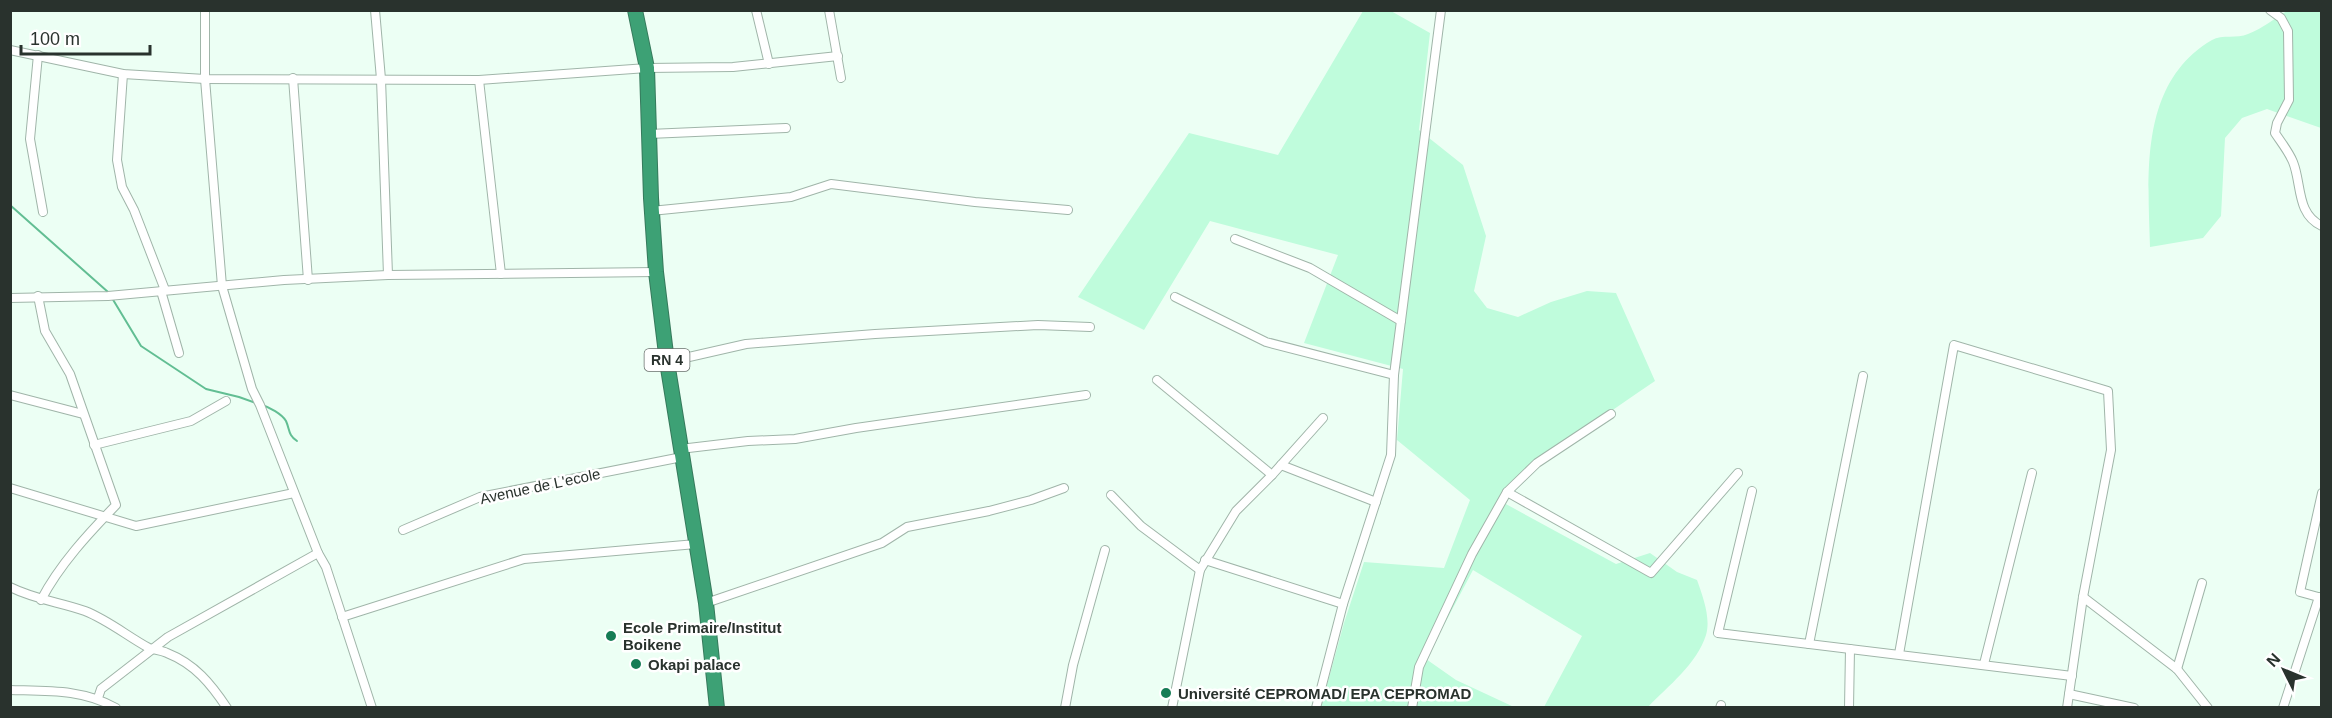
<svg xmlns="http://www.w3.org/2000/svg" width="2332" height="718" viewBox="0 0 2332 718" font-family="Arial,sans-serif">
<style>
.green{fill:#bffcdc}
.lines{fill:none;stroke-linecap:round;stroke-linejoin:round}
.stream{stroke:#62be93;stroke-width:2}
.street-casing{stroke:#a0b5a9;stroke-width:10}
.highway-casing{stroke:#367a5c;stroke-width:16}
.street{stroke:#fff;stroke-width:8}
.highway{stroke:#3da175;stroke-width:14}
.poi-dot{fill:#167c55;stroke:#fff;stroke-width:2}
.labels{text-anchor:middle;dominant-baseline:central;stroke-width:5;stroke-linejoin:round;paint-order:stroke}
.shield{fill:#fff;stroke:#69706c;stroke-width:1.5}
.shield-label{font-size:14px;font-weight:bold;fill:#29322d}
.street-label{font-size:15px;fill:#29322d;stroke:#fff}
.poi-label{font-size:15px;font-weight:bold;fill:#29322d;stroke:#fff;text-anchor:start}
</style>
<rect width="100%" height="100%" fill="#ecfff4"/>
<g class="green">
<path d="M1363 11H1391L1430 33 1419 130 1463 165 1486 236 1474 291 1487 308 1518 317 1551 302 1587 291 1616 293 1655 381C1602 417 1546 454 1504 503L1616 564 1650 553 1677 572 1697 580C1703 597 1711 618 1706 635 1697 664 1668 686 1648 707H1544L1582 636 1473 570 1426 659 1456 680 1514 707H1321L1344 623 1364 562 1444 568 1470 500 1397 440 1403 369 1304 343 1338 255 1210 221 1144 330 1078 297 1189 133 1278 155Z"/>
<path d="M2287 11H2321V128L2267 109 2242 118 2225 138 2221 216 2203 238 2150 247C2148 174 2139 83 2212 40 2222 34 2237 39 2248 34 2262 29 2275 18 2287 11Z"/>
</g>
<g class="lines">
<g class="stream">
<polyline points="10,205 108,292"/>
<polyline points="112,298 141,346 206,389 239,397 256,403"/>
<path d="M262 405C269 407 282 414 286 421 290 430 288 435 297 441"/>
</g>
<g class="street-casing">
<g id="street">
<polyline points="205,10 205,79 222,286 252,389 260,405 318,553 326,567 372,708"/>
<polyline points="375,10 381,79 388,275"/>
<polyline points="756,10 769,64"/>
<polyline points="829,10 841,78"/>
<path d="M2270 10 2281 18 2288 31 2289 100 2277 123 2275 133C2281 142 2289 152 2293 162 2302 184 2296 214 2322 226"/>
<polyline points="10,50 123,74 205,79 479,80 647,68 733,67 838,56"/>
<polyline points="38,55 30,139 43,212"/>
<polyline points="123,74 117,160 122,187 134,210 165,290"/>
<polyline points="293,78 308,280"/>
<polyline points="479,80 501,274"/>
<polyline points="649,134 786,128"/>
<polyline points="651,211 791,197 831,184 975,202 1068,210"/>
<polyline points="1235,239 1310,268 1401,321"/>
<polyline points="161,291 179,353"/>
<path d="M38 296 45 331 70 374 116 505C88 534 60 564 41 600"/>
<polyline points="1175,297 1266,342 1394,375"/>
<polyline points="10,298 108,296 284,280 388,275 656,272"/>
<polyline points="667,362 746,344 875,334 1038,325 1090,327"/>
<polyline points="1157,380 1272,475"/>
<polyline points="10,395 83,414"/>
<polyline points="94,445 191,421 226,401"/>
<polyline points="680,449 748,441 795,439 856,428 1086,395"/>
<polyline points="1281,465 1376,502"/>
<polyline points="10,488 136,526 294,493"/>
<polyline points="1752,491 1718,633 2072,676"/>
<polyline points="1507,492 1651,573 1738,473"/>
<polyline points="2322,493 2300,592 2322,598"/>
<polyline points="1111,495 1141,526 1200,570"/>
<polyline points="403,530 480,497 682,457"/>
<polyline points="1205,560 1343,604"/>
<path d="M10 587C36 600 60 602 85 611 108 620 127 636 149 648 155 650 161 650 167 653 195 664 211 684 227 708"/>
<polyline points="2083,597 2177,669 2208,708"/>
<polyline points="706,603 882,543 907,527 989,511 1031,500 1064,488"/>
<polyline points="342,617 524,559 696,544"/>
<polyline points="1809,644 1863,376"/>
<polyline points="1899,654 1954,345 2108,391 2111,450 2083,597 2067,708"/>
<polyline points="1984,664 2032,473"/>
<polyline points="2177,669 2202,583"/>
<path d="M10 690C47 691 83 689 116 708"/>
<polyline points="2069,694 2134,708"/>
<polyline points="98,698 101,689 168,637 318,553"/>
<polyline points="1065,708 1073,665 1105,550"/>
<polyline points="1172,708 1200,570 1236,511 1272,475 1323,418"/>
<polyline points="1316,708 1343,604 1391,455 1394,375 1441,10"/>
<polyline points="1412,708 1419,667 1472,554 1507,492 1537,463 1611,414"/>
<polyline points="1720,708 1721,705"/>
<polyline points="1849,708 1850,649"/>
<polyline points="2283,708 2319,597"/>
</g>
</g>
<g class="highway-casing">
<polyline id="highway" points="635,10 647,68 651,198 656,272 667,362 706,603 717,708"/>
</g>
<use href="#street" class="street"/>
<use href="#highway" class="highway"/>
</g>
<g class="poi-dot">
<circle cx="611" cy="636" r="6"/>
<circle cx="636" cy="664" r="6"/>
<circle cx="1166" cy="693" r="6"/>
</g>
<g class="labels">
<rect class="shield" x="644.5" y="349" width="45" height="22" rx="4.5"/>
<g class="shield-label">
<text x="667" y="360">RN 4</text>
</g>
<g class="street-label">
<text transform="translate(540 486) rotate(-12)">Avenue de L'ecole</text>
</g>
<g class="poi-label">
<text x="623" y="627">Ecole Primaire/Institut<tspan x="623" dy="17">Boikene</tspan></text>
<text x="648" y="664">Okapi palace</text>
<text x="1178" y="693">Université CEPROMAD/ EPA CEPROMAD</text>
</g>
</g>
<rect width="2332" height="718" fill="none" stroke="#29322d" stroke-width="24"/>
<g transform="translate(2284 670) rotate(313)" stroke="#ffffff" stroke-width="4.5" paint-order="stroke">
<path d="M0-4.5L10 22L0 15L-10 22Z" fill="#29322d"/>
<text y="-9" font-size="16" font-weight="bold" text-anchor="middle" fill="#29322d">N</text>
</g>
<path d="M21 45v9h129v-9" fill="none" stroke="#29322d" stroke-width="3"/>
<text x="30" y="45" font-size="18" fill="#29322d" stroke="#ffffff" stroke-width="4.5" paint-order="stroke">100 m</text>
</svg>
